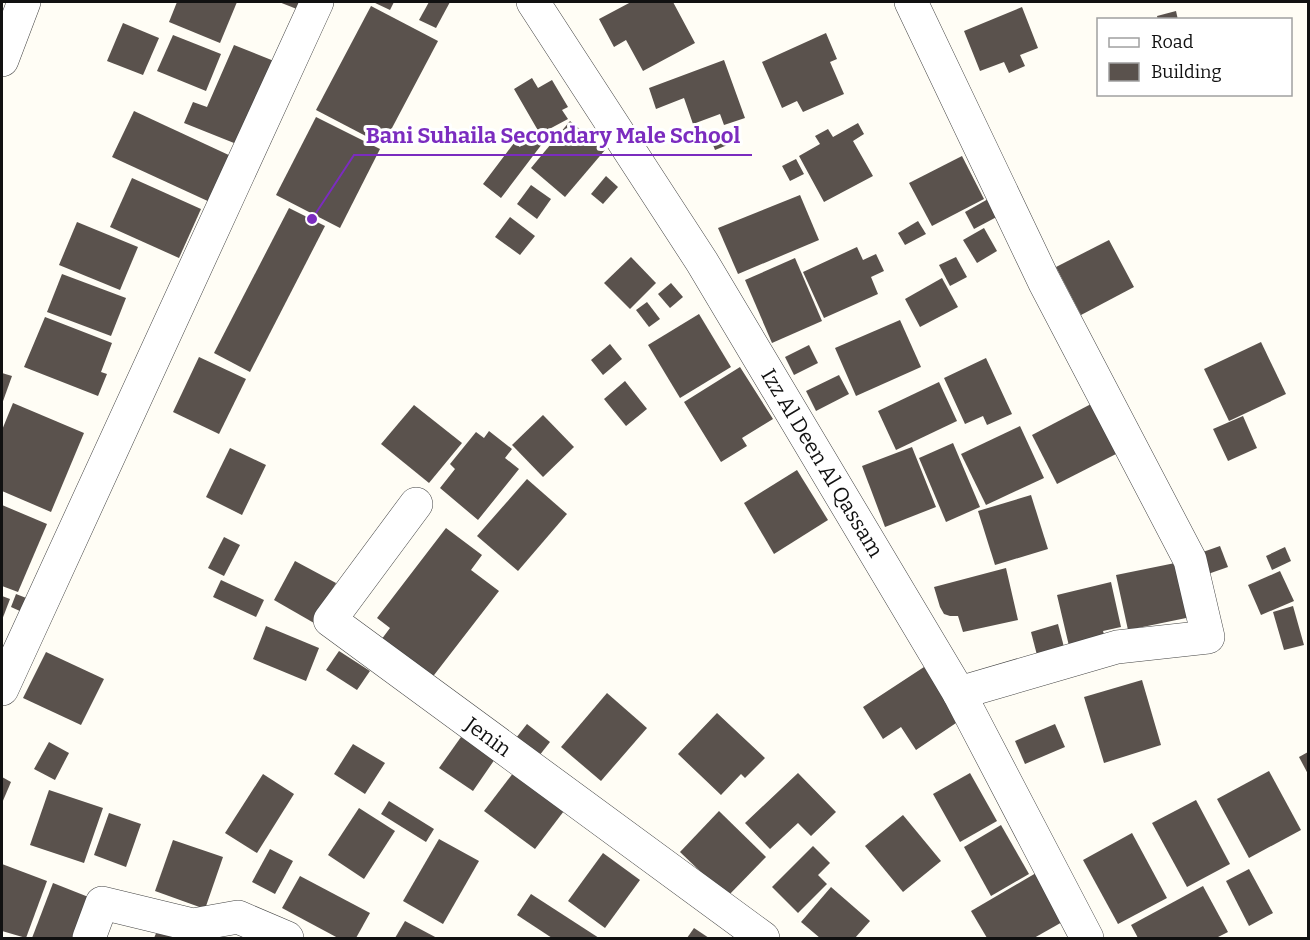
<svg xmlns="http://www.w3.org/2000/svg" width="1310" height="940" viewBox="0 0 1310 940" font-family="Bitter,serif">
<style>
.building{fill:#5a524d}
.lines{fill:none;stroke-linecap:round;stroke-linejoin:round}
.minor-casing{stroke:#444;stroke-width:34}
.minor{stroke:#fff;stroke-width:33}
.labels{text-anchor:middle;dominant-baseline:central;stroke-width:6;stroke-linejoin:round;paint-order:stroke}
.street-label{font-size:21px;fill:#111;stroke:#fff}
.leader{fill:none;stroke:#7b2cbf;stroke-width:2}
.callout-dot{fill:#7b2cbf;stroke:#fff;stroke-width:2}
.callout-label{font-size:22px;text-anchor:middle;font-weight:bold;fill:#7b2cbf;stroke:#fff;stroke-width:6;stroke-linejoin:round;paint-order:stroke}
</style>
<rect width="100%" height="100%" fill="#fffdf5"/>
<g class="building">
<polygon points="177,2 237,2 220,43 169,22"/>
<polygon points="279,2 312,2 307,13"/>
<polygon points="373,2 394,2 390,10"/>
<polygon points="429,2 450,2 436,28 419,20"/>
<polygon points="631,2 673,2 695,43 643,71 626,40 614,47 599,19"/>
<polygon points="371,6 438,41 383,145 316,110"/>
<polygon points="1022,7 1038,48 1020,55 1025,66 1009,73 1004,62 980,71 964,31"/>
<polygon points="1176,11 1178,20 1158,20 1157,16"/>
<polygon points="123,23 159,38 143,75 107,61"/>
<polygon points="826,33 837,59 830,62 844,94 803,112 797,101 782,108 762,62"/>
<polygon points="173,35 221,54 206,91 157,71"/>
<polygon points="234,45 274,61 239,145 184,123 193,102 207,107"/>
<polygon points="724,60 745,118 724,125 720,114 693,124 684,98 656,109 649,88"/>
<polygon points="532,78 538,88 552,80 568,107 562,110 568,119 540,134 514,89"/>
<polygon points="134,111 233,157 212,203 112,157"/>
<polygon points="316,117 380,149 340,228 276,195"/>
<polygon points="570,121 605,150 565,197 531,168"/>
<polygon points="858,123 864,134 853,141 873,176 824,202 799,156 820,144 815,136 828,129 833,137"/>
<polygon points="725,131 730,144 715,150 710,137"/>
<polygon points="530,134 542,144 501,198 483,184 514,143 520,147"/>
<polygon points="962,156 984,199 932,226 909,183"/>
<polygon points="796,159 804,174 790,181 782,166"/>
<polygon points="606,176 618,187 603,204 591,194"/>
<polygon points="132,178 201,209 179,258 110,227"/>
<polygon points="531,185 551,199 537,219 517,204"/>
<polygon points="997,194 1006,212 974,229 965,212"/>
<polygon points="800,195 819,240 738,274 718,228"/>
<polygon points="289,208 325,226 250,372 214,353"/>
<polygon points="510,217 535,236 520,255 495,237"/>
<polygon points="918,221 926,234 905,245 898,233"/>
<polygon points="77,222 138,247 120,290 59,265"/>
<polygon points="984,228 997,251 977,263 963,240"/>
<polygon points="1109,240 1134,287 1081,315 1056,267"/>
<polygon points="857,247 863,260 876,254 884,271 871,277 878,294 824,318 803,272"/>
<polygon points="631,257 656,283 630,309 604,283"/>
<polygon points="956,257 967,277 950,286 939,265"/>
<polygon points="795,258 822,321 772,343 745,280"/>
<polygon points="62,274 126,298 111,336 47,312"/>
<polygon points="942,278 958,307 920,327 905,299"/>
<polygon points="671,283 683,297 670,308 658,294"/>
<polygon points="647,302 660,319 649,327 636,310"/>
<polygon points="699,314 731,367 680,398 648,345"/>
<polygon points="45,317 112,343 101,372 107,374 98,396 24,367"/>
<polygon points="900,320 921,367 856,396 835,348"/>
<polygon points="1261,342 1286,394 1229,421 1204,369"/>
<polygon points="610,344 622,359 603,375 591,360"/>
<polygon points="809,345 818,363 794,375 785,357"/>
<polygon points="199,357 246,379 219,434 173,412"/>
<polygon points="986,358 1012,414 987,425 983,416 965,424 944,378"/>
<polygon points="740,367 773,419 742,438 747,446 721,462 684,402"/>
<polygon points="2,373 12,376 2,404"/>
<polygon points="839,375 849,394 816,411 806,391"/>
<polygon points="625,381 647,409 626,426 604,399"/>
<polygon points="939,382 957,421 896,450 878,411"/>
<polygon points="13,403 84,433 51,512 2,491 2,430"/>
<polygon points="1091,404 1116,454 1057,484 1032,435"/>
<polygon points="414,405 462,443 429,483 381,444"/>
<polygon points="543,415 574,447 543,477 512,445"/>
<polygon points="1243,416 1257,448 1228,461 1213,429"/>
<polygon points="1020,426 1044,478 986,505 961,454"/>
<polygon points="489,431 512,449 505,458 519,469 478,520 440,488 455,469 450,464 476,432 484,438"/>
<polygon points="953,443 980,507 946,522 919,458"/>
<polygon points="912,447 936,507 885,527 862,466"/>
<polygon points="230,448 266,465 242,515 206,497"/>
<polygon points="797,470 828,520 774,554 744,503"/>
<polygon points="527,479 567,514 518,571 477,536"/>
<polygon points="1031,495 1048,549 995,565 978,511"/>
<polygon points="2,505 47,524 18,592 2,586"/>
<polygon points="446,528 482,555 471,570 499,591 431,679 381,640 390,628 377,618"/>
<polygon points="224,537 240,545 224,576 208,568"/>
<polygon points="1220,546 1228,567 1208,574 1200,553"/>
<polygon points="1285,547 1291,561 1272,570 1266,556"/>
<polygon points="295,561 336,583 314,623 274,600"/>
<polygon points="1180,562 1191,617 1128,630 1116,575"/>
<polygon points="1006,568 1018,620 963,632 958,616 950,616 944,614 940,607 934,587"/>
<polygon points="1280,571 1294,601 1261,615 1248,585"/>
<polygon points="221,580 264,600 256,617 213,597"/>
<polygon points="1111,582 1121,627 1103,631 1105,638 1069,646 1057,595"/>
<polygon points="16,594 39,603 33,617 11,607"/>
<polygon points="2,596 10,599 2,620"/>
<polygon points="1293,606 1304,645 1284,650 1273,612"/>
<polygon points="1058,624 1065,651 1038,659 1031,632"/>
<polygon points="266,626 319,648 306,681 253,659"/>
<polygon points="339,651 370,671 357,690 326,670"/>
<polygon points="46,652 104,679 81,725 23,698"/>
<polygon points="924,667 959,721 916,750 901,727 883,739 863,707"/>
<polygon points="1142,680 1161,745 1104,763 1084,697"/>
<polygon points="607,693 647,728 601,781 561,747"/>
<polygon points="717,713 765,758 745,778 741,774 721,795 678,754"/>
<polygon points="527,724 550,742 539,756 516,738"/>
<polygon points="1055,724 1065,747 1025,764 1015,741"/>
<polygon points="461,737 495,759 473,791 439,768"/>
<polygon points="49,742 69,753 55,780 34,769"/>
<polygon points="353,744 385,763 365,794 334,774"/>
<polygon points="1308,752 1308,774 1299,757"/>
<polygon points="517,768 567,807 535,849 484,811"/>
<polygon points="1269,771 1301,830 1249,858 1217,799"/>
<polygon points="798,773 836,812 811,836 798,823 770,849 745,823"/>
<polygon points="970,773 997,821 960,842 933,794"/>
<polygon points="263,774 294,794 257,853 225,833"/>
<polygon points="2,777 11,782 2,803"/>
<polygon points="49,790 103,808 84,863 30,845"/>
<polygon points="1196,800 1230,864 1187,887 1152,823"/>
<polygon points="389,801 434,829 426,842 381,814"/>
<polygon points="359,808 395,831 364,879 328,855"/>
<polygon points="719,811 766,857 727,897 680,852"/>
<polygon points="109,813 141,824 126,867 94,855"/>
<polygon points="903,815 941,861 903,892 865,846"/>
<polygon points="1001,825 1029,874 991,896 964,847"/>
<polygon points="1132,833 1167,898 1118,924 1083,860"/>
<polygon points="439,839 479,861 443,924 403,901"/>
<polygon points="173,840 223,857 205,909 155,891"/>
<polygon points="813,846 830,863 818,875 827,884 798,913 772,887"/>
<polygon points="270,849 293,861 275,894 252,882"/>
<polygon points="603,853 640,880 605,928 568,901"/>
<polygon points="2,864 47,881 26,938 2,931"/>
<polygon points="1249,869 1273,913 1249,926 1226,881"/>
<polygon points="1036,873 1064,921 1034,938 987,938 971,911"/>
<polygon points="300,876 370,913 356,938 338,938 282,908"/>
<polygon points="53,883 91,898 75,938 32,938"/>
<polygon points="1203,886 1228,932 1216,938 1138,938 1131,925"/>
<polygon points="831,887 870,921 855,938 820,938 801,922"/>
<polygon points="531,894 599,938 552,938 517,915"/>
<polygon points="405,921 437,938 395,938"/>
<polygon points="694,928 709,938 687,938"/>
<polygon points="158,929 180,938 154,938"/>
</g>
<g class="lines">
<g class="minor-casing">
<g id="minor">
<polyline points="533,2 702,262 959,693 1087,938"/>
<polyline points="911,2 1044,281 1190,560 1208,637 1117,647 959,693"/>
<polyline points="2,60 24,2"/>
<polyline points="416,504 330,620 763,938"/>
<polyline points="2,689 317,2"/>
<polyline points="89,938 102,903 193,925 238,917 287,938"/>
</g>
</g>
<use href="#minor" class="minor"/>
</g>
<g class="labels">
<g class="street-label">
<text transform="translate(822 463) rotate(59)">Izz Al Deen Al Qassam</text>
<text transform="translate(488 737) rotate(36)">Jenin</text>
</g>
</g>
<path class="leader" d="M312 219L354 155H752"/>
<circle class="callout-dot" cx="312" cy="219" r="6"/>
<g class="callout-label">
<text x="553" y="143">Bani Suhaila Secondary Male School</text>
</g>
<rect width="1310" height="940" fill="none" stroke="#111111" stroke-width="6"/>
<rect x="1097" y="18" width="195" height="78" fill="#ffffff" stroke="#a0a0a0" stroke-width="1.5"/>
<rect x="1109" y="38" width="30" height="9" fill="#ffffff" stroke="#a0a0a0" stroke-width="1.5"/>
<text x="1151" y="48" font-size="18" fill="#111111">Road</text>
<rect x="1109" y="63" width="30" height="18" fill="#5a524d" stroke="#a0a0a0" stroke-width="1.5"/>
<text x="1151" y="78" font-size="18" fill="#111111">Building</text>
</svg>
